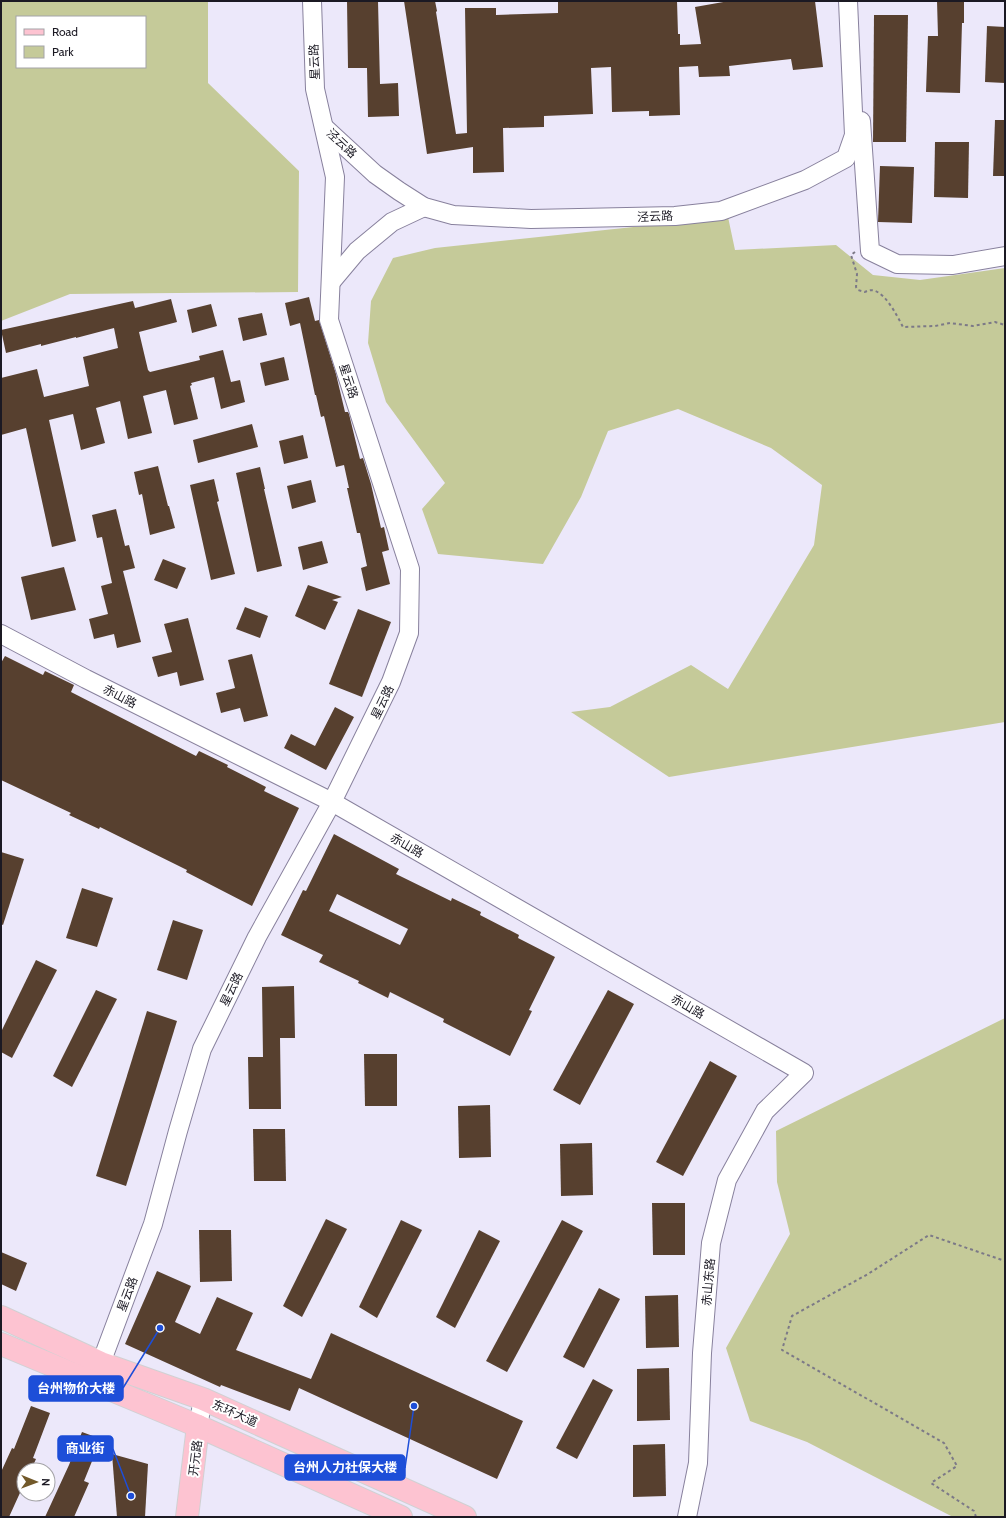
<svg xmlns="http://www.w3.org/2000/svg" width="1006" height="1518" viewBox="0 0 1006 1518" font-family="Cabin,'Noto Sans SC',sans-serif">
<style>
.green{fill:#c5ca99;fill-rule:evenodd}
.building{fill:#57402f;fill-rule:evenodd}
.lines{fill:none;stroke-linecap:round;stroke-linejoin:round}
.minor-casing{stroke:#88819d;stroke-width:20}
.major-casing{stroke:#d1d1d3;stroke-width:24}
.path{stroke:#7c7987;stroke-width:2;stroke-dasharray:3 3;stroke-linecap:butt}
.minor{stroke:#fff;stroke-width:18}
.major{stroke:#fdc3d1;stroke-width:22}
.labels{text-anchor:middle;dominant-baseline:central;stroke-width:4;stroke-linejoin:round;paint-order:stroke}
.street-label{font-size:12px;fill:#1b1923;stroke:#fff}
.leader{fill:none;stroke:#1d4ed8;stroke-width:1.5}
.callout-dot{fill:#1d4ed8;stroke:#fff;stroke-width:1.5}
.callout{fill:#1d4ed8;stroke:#1d4ed8;stroke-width:1.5}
.callout-label{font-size:13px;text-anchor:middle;font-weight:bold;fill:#fff}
</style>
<rect width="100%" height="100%" fill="#ece8fa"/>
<g class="green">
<path d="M1 1H208V83L299 171 298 292 70 294 1 321ZM17 17H145V67H17Z"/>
<polygon points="728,217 735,250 836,245 873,275 920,280 1005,268 1005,722 669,777 571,712 610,707 691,665 728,689 814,545 822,485 771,448 678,409 608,431 581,497 543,564 438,554 422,509 445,483 386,402 368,343 371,301 393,258 435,248"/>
<polygon points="1005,1018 1005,1517 953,1517 807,1442 750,1421 726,1348 790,1234 777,1182 776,1131"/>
</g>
<g class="building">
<polygon points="347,1 378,1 380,84 398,83 399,116 368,117 367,68 348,68"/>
<polygon points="404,1 435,1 437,11 436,12 456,134 467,133 465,8 496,8 496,15 558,13 558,1 677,1 678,34 680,34 680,45 701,44 695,7 729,1 815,1 823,67 793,70 791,59 729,66 730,76 699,77 698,66 679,67 680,115 649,116 649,111 612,112 611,67 591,68 593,114 544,116 544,127 503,128 504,172 473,173 473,147 427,154"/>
<polygon points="937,1 964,1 964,23 962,23 960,93 926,92 928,36 938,36"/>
<polygon points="874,15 908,15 906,142 873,142"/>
<polygon points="987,26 1005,27 1005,83 985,82"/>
<polygon points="995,120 1005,120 1005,176 993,176"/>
<polygon points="935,142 969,142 968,198 934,197"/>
<polygon points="880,166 914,167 912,223 878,222"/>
<polygon points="309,297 315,321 319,320 336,374 345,412 348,412 349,414 360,459 363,458 371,484 381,528 384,527 389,550 382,552 390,584 366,591 361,568 367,566 360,533 357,533 347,488 349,488 344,465 336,467 324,416 321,417 316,395 315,395 300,323 290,326 285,303"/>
<polygon points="171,299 177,322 139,332 148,370 150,372 200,360 199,356 223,350 231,382 240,380 245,402 221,409 214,377 191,383 192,385 190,386 198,419 174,425 166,390 143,396 152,433 128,439 120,401 96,408 105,443 81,450 73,414 49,420 76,541 52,547 26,428 1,435 1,378 37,369 44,397 89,386 83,357 118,348 114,328 76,338 76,337 41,346 41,344 6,353 1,330 133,301 135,308"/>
<polygon points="211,304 217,326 192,333 187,310"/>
<polygon points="262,313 267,335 243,341 238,318"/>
<polygon points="284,357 289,380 265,386 260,363"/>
<polygon points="252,424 258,447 198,463 193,440"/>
<polygon points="303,435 308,458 284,464 279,441"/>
<polygon points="158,466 168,506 169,506 175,528 150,535 142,494 139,495 134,472"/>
<polygon points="260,467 265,489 264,489 282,566 257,572 236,473"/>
<polygon points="214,479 219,501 217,502 235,574 211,580 190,485"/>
<polygon points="311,480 316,502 292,509 287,486"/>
<polygon points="116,509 125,546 129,545 135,568 123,571 141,642 117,648 114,634 94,639 89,619 108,614 101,586 112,583 102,537 97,538 92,515"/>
<polygon points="322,541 328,563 303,570 298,547"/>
<polygon points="163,559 186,568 177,589 154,580"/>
<polygon points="64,567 76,610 31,620 21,577"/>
<polygon points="308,585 342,597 332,600 338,602 325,630 295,616"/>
<polygon points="245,607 268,616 260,638 236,629"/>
<polygon points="358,609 391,622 362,697 329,684"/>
<polygon points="188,618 204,680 180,686 177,672 158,677 152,657 172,652 164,624"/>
<polygon points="252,654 268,716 244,722 240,708 221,713 216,693 235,688 228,660"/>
<polygon points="5,656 43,675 45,671 74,685 71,692 196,756 199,751 228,765 227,767 266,787 264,791 299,808 252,906 186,872 187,870 100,827 99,829 69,815 71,813 1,780 1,663"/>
<polygon points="335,707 354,717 326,770 284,748 291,734 315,746"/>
<path d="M334 834 399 869 396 874 451 901 452 898 481 912 480 915 519 935 518 938 555 957 529 1010 532 1011 510 1056 443 1022 444 1019 390 992 388 998 358 983 359 981 319 962 323 955 281 935 303 890 306 891ZM337 894 408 929 400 945 329 911Z"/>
<polygon points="1,852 24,859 3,925 1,924"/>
<polygon points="82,888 113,898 97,947 66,938"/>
<polygon points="173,920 203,930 187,980 157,970"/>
<polygon points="36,960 57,970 12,1058 1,1052 1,1032"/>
<polygon points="294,986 295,1038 280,1038 281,1109 249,1109 248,1057 263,1057 262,987"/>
<polygon points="96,990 117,999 72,1087 53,1076"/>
<polygon points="608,990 634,1004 580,1105 553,1090"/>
<polygon points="147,1011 177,1021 126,1186 96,1176"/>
<polygon points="364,1054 397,1054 397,1106 365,1106"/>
<polygon points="710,1061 737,1076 683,1176 656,1162"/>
<polygon points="490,1105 491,1157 459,1158 458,1106"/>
<polygon points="253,1129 285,1129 286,1181 254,1181"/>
<polygon points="592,1143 593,1195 561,1196 560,1144"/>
<polygon points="652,1203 685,1203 685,1255 653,1255"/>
<polygon points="326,1219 347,1229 302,1317 283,1306"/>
<polygon points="401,1220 422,1230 377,1318 359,1307"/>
<polygon points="562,1220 583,1231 507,1372 486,1361"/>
<polygon points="199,1230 231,1230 232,1281 200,1282"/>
<polygon points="479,1230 500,1241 455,1328 436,1317"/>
<polygon points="1,1252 27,1263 16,1291 1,1284"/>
<polygon points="157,1271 191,1286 175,1322 200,1334 217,1297 253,1313 236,1350 311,1379 331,1333 523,1421 497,1479 299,1388 290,1411 221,1385 220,1387 125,1344"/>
<polygon points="599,1288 620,1299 584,1368 563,1357"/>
<polygon points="678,1295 679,1347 646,1348 645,1296"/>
<polygon points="669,1368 670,1420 637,1421 637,1369"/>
<polygon points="593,1379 613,1390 577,1459 556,1448"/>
<polygon points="31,1406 50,1413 33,1458 36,1459 31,1470 24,1470 24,1484 9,1517 1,1517 1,1472 12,1448 14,1449"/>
<polygon points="82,1432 101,1439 84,1481 89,1483 74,1517 45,1517 69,1465"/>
<polygon points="665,1444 666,1496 633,1497 633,1445"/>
<polygon points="112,1454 148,1464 145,1517 117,1517"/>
</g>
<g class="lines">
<g class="minor-casing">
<g id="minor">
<polyline points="861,121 870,251 897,264 953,265 1005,256"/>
<polyline points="324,127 375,174 399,191 424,207 453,215 531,219 675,216 721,211 805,180 846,158 854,135 848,1"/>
<polyline points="331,282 357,251 392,222 424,207"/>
<polyline points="1,634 86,679 332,802 804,1073 765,1111 727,1180 711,1243 702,1353 698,1463 687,1517"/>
<polyline points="101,1363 153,1224 178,1131 202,1049 257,937 332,802 391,682 409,633 410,569 329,320 335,177 315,89 312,1"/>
<polyline points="198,1426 203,1399"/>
</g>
</g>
<g class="major-casing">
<g id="major">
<polyline points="1,1317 101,1363 203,1399 465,1517"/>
<polyline points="1,1344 198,1426 401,1517"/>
<polyline points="187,1517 198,1426"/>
</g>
</g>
<g class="path">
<path d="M855 252 851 255 857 274 856 287 858 290 865 292C881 282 897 316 903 327L935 326 950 323 973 326 995 322 1005 325"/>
<polyline points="976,1517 974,1511 931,1483 957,1466 944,1443 782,1350 792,1316 868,1274 929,1235 1005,1261"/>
</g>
<use href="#minor" class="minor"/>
<use href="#major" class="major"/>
</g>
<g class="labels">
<g class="street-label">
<text transform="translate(314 62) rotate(-92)">星云路</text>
<text transform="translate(342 143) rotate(43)">泾云路</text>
<text transform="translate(655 216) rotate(-2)">泾云路</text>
<text transform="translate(349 381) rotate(72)">星云路</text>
<text transform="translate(120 696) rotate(27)">赤山路</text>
<text transform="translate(382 702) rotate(-64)">星云路</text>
<text transform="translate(407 845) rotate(30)">赤山路</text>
<text transform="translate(231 989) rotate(-64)">星云路</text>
<text transform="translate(688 1006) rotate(30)">赤山路</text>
<text transform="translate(708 1282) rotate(-85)">赤山东路</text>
<text transform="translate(127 1294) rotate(-69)">星云路</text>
<text transform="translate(235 1413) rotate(24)">东环大道</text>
<text transform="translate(195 1458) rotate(-83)">开元路</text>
</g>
</g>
<path class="leader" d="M160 1328L123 1388M131 1496L113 1449M414 1406L405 1468"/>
<g class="callout-dot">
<circle cx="160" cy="1328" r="4"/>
<circle cx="131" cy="1496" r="4"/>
<circle cx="414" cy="1406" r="4"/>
</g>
<g class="callout">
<rect x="29" y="1376" width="94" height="25" rx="4"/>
<rect x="58" y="1436" width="55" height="25" rx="4"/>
<rect x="285" y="1455" width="120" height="25" rx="4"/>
</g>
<g class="callout-label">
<text x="76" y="1393">台州物价大楼</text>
<text x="85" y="1453">商业街</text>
<text x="345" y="1472">台州人力社保大楼</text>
</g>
<rect width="1006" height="1518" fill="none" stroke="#1b1923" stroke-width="4"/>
<rect x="16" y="16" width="130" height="52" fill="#ffffff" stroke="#a4a3a7"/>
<rect x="24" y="29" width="20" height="6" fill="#fdc3d1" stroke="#a4a3a7"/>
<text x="52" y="36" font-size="12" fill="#1b1923">Road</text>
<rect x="24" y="46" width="20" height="12" fill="#c5ca99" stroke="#a4a3a7"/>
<text x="52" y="56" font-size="12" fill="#1b1923">Park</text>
<g transform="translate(36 1482) rotate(91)"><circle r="19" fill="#ffffff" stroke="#a4a3a7"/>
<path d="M0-3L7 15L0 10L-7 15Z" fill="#72592a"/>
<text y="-6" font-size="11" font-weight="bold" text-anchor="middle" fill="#1b1923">N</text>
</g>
</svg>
